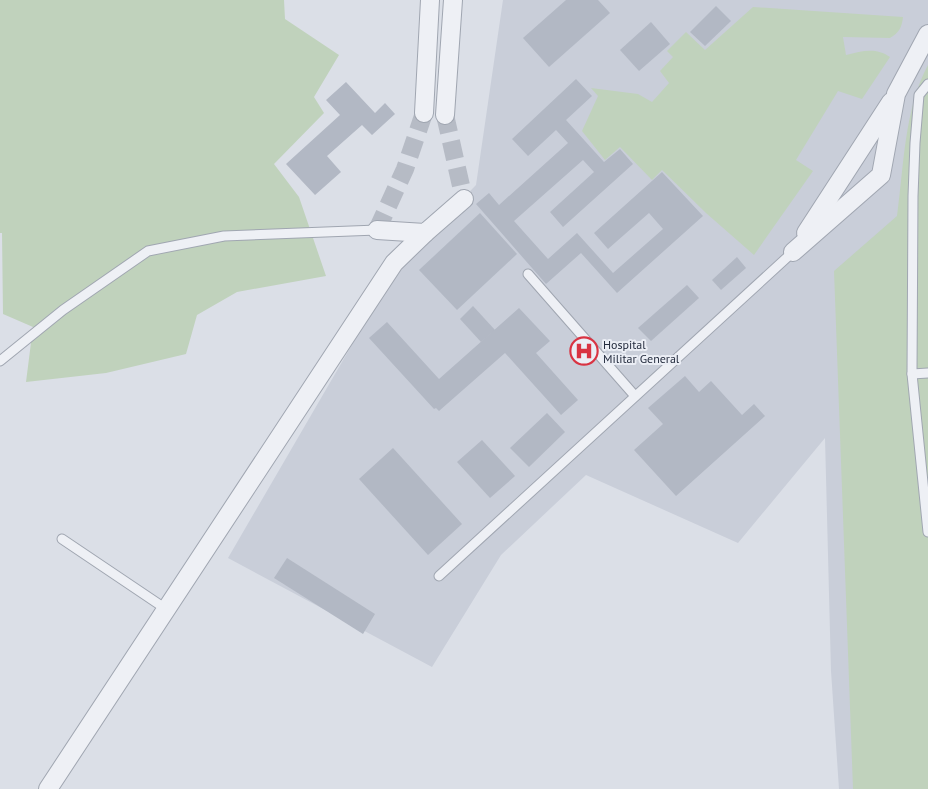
<svg xmlns="http://www.w3.org/2000/svg" width="928" height="789" viewBox="0 0 928 789" font-family="'PT Sans',sans-serif">
<style>
.built{fill:#c9ced9}
.green{fill:#c0d2bc}
.building{fill:#b2b8c4}
.lines{fill:none;stroke-linecap:round;stroke-linejoin:round}
.minor-tunnel{stroke:#b6bbc5;stroke-width:18;stroke-dasharray:18 9;stroke-linecap:butt}
.service-casing{stroke:#a0a6b1;stroke-width:11}
.minor-casing{stroke:#a0a6b1;stroke-width:20}
.service{stroke:#eef0f5;stroke-width:9}
.minor{stroke:#eef0f5;stroke-width:18}
.labels{text-anchor:middle;dominant-baseline:central;stroke-width:4;stroke-linejoin:round;paint-order:stroke}
.poi-label{font-size:12px;fill:#242c3e;stroke:#ebeef5;text-anchor:start}
</style>
<rect width="100%" height="100%" fill="#dbdfe7"/>
<polygon class="built" points="503,0 928,0 928,789 839,789 831,671 825,438 738,543 586,475 501,555 432,667 228,558 399,264 476,185"/>
<g class="green">
<polygon points="0,0 284,0 285,19 339,55 314,97 324,113 274,164 299,197 326,276 237,292 197,315 186,354 106,373 26,382 33,327 3,314 2,233 0,233"/>
<path d="M753 7 903 17C902 27 899 33 890 38L843 37 846 55C862 51 876 47 890 57L862 99 838 91 796 160 813 171 754 255 706 213 662 170 652 180 620 147 605 160 582 131 598 96 591 88 638 94 652 102 669 83 660 71 673 57 667 51 686 32 705 50Z"/>
<path d="M928 65V789H853L834 271 897 216C904 166 904 110 928 65Z"/>
</g>
<g class="building">
<polygon points="566,0 598,0 610,13 549,67 523,38"/>
<polygon points="716,6 731,21 705,46 690,32"/>
<polygon points="651,22 670,44 639,71 620,50"/>
<polygon points="576,79 592,96 566,120 604,162 620,149 633,164 563,227 550,212 594,172 583,160 514,221 548,259 577,233 613,273 663,229 649,213 608,249 594,233 662,172 703,216 617,293 581,253 546,284 476,204 489,193 499,205 568,143 556,130 528,156 512,139"/>
<polygon points="346,82 375,113 385,103 395,114 372,135 362,125 327,156 341,172 315,195 286,164 340,115 326,100"/>
<polygon points="480,213 517,254 457,310 419,270"/>
<polygon points="737,257 746,268 721,290 712,280"/>
<polygon points="687,285 699,298 651,341 638,328"/>
<polygon points="473,306 495,330 481,342 460,319"/>
<polygon points="519,308 550,341 536,353 578,400 561,415 505,353 439,411 436,408 434,409 369,338 387,322 439,379"/>
<polygon points="685,376 699,392 711,381 742,415 754,404 765,416 676,496 634,450 663,424 648,408"/>
<polygon points="547,413 565,432 529,467 510,448"/>
<polygon points="482,440 515,476 490,498 457,462"/>
<polygon points="393,448 462,524 428,555 359,479"/>
<polygon points="287,558 375,614 363,634 274,578"/>
</g>
<g class="lines">
<g class="minor-tunnel">
<polyline points="445,115 464,199"/>
<polyline points="377,230 405,169 424,113"/>
</g>
<g class="service-casing">
<g id="service">
<polyline points="928,84 919,95 915,143 913,196 912,374 928,532"/>
<polyline points="528,274 635,396"/>
<polyline points="0,361 63,310 148,251 224,236 377,230"/>
<polyline points="912,374 928,373"/>
<polyline points="62,539 166,609"/>
<polyline points="439,576 793,252"/>
</g>
</g>
<g class="minor-casing">
<g id="minor">
<polyline points="424,113 430,0"/>
<polyline points="445,115 453,0"/>
<polyline points="377,230 425,233 464,199"/>
<polyline points="806,233 891,102"/>
<polyline points="793,252 881,175 896,94 928,34"/>
<polyline points="48,789 394,263 425,233"/>
</g>
</g>
<use href="#service" class="service"/>
<use href="#minor" class="minor"/>
</g>
<defs>
<g id="hospital-ring" transform="scale(1.4375)"><circle r="9.5" fill="#ebeef5" stroke="#d93443" stroke-width="1.5"/><path d="M-5-5h3v3.5h4V-5h3V5h-3V1.5h-4V5h-3Z" fill="#d93443"/></g>
</defs>
<g fill-rule="evenodd">
<use href="#hospital-ring" x="584" y="351"/>
</g>
<g class="labels">
<g class="poi-label">
<text x="603" y="344">Hospital<tspan x="603" dy="14">Militar General</tspan></text>
</g>
</g>
</svg>
